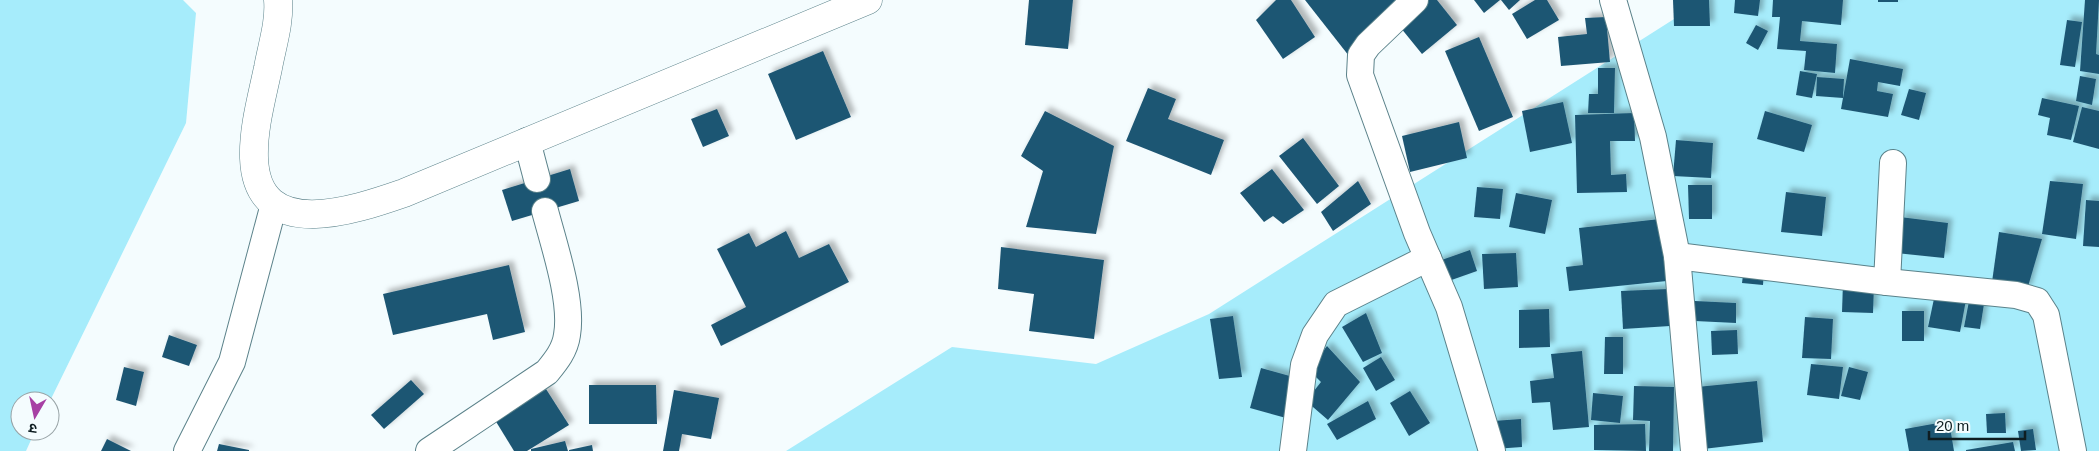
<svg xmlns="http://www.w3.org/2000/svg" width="2099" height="451" viewBox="0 0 2099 451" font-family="Helvetica,'Noto Sans Devanagari',sans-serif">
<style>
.green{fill:#a6ecfb}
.building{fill:#1f5673;filter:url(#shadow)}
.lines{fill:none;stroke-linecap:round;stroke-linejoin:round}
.street-casing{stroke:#5b828a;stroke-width:28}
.secondary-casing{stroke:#5b828a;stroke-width:29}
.street{stroke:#fff;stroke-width:26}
.secondary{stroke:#fff;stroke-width:28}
</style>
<defs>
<filter id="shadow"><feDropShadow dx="4.5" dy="-4.5" stdDeviation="2.5" flood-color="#0004"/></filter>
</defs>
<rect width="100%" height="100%" fill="#f4fcfe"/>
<g class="green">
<polygon points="0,0 183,0 196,13 186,123 50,401 20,401 20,431 35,431 26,451 0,451"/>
<polygon points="1704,0 2099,0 2099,451 786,451 952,347 1096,364 1209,314"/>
</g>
<g class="building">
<polygon points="1029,0 1073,0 1068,49 1025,45"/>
<polygon points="1276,0 1291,0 1315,37 1283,59 1256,20"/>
<polygon points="1305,0 1405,0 1349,56"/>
<polygon points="1424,0 1437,0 1457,25 1422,54 1396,22"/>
<polygon points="1474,0 1500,0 1484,13"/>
<polygon points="1501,0 1520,0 1509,10"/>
<polygon points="1535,0 1547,0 1559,20 1527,39 1512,14"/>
<polygon points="1673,0 1709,0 1710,26 1674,26"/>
<polygon points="1735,0 1760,0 1758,16 1734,13"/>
<polygon points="1773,0 1843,0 1841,25 1802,21 1800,41 1837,44 1835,73 1804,70 1806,51 1777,49 1780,17 1772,17"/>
<rect x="1878" y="0" width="20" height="2"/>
<polygon points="2085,0 2099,0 2096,54 2099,55 2099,74 2080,71"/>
<polygon points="1606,17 1610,62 1561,66 1558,37 1587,34 1585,18"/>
<polygon points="2067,20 2082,22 2075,67 2060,65"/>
<polygon points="1756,25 1768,31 1758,50 1746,43"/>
<polygon points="1479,37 1513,117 1479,131 1445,51"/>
<polygon points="823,51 851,117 796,140 768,74"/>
<polygon points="1850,59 1903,69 1900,86 1878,82 1877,91 1893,94 1888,117 1841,109"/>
<polygon points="1598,68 1615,68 1614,113 1588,113 1589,94 1598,94"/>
<polygon points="1800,71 1817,74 1812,98 1796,95"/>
<polygon points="2080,76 2096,79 2092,105 2076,101"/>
<polygon points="1817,77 1844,79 1843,98 1816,96"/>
<polygon points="1148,88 1176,99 1168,119 1224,140 1211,175 1126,141"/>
<polygon points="1909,89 1926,93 1919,120 1901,115"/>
<polygon points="2042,98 2079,106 2071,140 2047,135 2050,118 2038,115"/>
<polygon points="1563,102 1572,143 1530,152 1522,111"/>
<polygon points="2082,107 2099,111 2099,149 2073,142"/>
<polygon points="717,109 729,136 703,147 691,119"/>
<polygon points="1045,111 1114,146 1096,234 1026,227 1043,171 1021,156"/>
<polygon points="1765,111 1812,125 1804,152 1757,139"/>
<polygon points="1634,113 1635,141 1610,141 1611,175 1626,174 1627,192 1577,193 1575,115"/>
<polygon points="1459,122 1467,158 1410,172 1402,136"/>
<polygon points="1303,138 1339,186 1317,204 1279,156"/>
<polygon points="1676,140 1713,143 1711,178 1673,176"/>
<polygon points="570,169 579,201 512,221 502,190"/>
<polygon points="1272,169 1304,210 1283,224 1273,216 1264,222 1240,193"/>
<polygon points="1358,181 1371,204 1333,231 1321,212"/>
<polygon points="2050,181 2083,184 2076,239 2042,234"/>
<polygon points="1688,185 1712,185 1712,219 1689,219"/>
<polygon points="1477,187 1503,189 1500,219 1474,217"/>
<polygon points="1786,192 1826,197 1822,236 1781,232"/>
<polygon points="1516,193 1552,200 1545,234 1509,227"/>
<polygon points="2086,200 2099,201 2099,247 2083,246"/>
<polygon points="1900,217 1948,223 1944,258 1896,253"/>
<polygon points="1660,219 1667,281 1569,291 1566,267 1583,265 1579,228"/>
<polygon points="786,231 799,258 829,244 849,282 721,346 711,325 746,307 717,249 749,233 756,247"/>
<polygon points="1999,232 2042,239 2027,290 1992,282"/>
<polygon points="1001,247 1104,260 1094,339 1029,331 1034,294 998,289"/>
<polygon points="1470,250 1477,271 1443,283 1436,262"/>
<polygon points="1516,253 1518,287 1484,289 1482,254"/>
<polygon points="509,265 525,332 493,340 487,314 393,335 383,294"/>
<polygon points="1744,267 1764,269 1763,285 1742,283"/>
<polygon points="1843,283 1874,285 1873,313 1842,312"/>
<polygon points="1668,289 1670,326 1623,329 1621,291"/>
<polygon points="1935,294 1966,300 1960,332 1928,327"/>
<polygon points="1695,301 1736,303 1736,323 1695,321"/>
<polygon points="1969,301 1984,304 1980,329 1964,327"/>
<polygon points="1549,309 1550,347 1519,348 1519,310"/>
<rect x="1902" y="311" width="22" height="30"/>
<polygon points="1366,313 1382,353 1363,362 1342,327"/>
<polygon points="1233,316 1242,377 1219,379 1210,319"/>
<polygon points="1805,317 1833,319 1831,359 1802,358"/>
<polygon points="1737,330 1738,354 1712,355 1711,331"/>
<polygon points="169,335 197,345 189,366 162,357"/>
<polygon points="1605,337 1623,337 1623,374 1604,374"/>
<polygon points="1327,346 1360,382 1328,420 1306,401 1321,382 1309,370"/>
<polygon points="1582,351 1589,427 1553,430 1550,402 1532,403 1530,381 1554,378 1551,354"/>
<polygon points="1381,357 1395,380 1376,391 1363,368"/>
<polygon points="1811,364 1843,367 1839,399 1807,395"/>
<polygon points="124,367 144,372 136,406 116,400"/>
<polygon points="1849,367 1868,372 1860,400 1841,396"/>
<polygon points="1261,368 1297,378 1286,418 1250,408"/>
<polygon points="411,380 424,394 384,429 371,415"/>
<polygon points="1757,381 1763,442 1703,449 1697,387"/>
<polygon points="589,385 656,385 657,424 589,424"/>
<polygon points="1634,386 1674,387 1673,451 1649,451 1650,421 1633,420"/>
<polygon points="546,389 569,425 527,451 514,451 495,420"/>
<polygon points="674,390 719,398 711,439 682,434 679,451 663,451"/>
<polygon points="1410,391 1430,423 1409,436 1390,403"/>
<polygon points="1593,393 1623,396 1620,423 1591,420"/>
<polygon points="1368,401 1376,419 1337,440 1327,424"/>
<polygon points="2005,413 2006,433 1987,433 1986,414"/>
<polygon points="1521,419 1522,447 1494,449 1493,421"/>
<polygon points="1949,421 1954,451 1909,451 1905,429"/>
<polygon points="1645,424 1646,451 1594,450 1594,425"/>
<polygon points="2033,429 2036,450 2021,451 2018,431"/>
<polygon points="107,439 131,451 101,451"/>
<polygon points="565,441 568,451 531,451 531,449"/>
<polygon points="2013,442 2015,451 1966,451 1966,450"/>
<polygon points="219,444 249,450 249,451 217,451"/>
<polygon points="592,445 593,451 569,451 569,450"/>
</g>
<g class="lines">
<g class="street-casing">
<g id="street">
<polyline points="1415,0 1368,45 1361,55 1360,75 1417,233 1449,307 1492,451"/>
<polyline points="1613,0 1653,137 1677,256 1694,451"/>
<polyline points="527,141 537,179"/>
<polyline points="1677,256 1887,282 2016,295 2037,301 2046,315 2073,451"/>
<polyline points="1887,282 1893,163"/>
<polyline points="187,451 232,362 274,204"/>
<path d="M429 451 547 372C556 361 565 350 567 335 573 301 554 245 545 211"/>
<polyline points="1293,451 1304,365 1315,335 1336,304 1428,258"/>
</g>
</g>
<g class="secondary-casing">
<path id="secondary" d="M278 0C280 22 272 46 268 68 262 97 253 128 254 158 257 244 355 210 404 193L868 0"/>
</g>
<use href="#street" class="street"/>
<use href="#secondary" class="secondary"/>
</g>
<g transform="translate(35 416) rotate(189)"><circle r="24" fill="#f4fcfe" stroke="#98a3a6"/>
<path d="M0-4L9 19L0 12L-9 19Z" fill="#a740a4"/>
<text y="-8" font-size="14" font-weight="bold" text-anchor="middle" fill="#0e1d21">उ</text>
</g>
<path d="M1929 431v8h96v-8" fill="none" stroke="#0e1d21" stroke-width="2.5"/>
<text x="1936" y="431" font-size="15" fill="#0e1d21" stroke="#f4fcfe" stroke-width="4" paint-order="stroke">20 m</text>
</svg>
